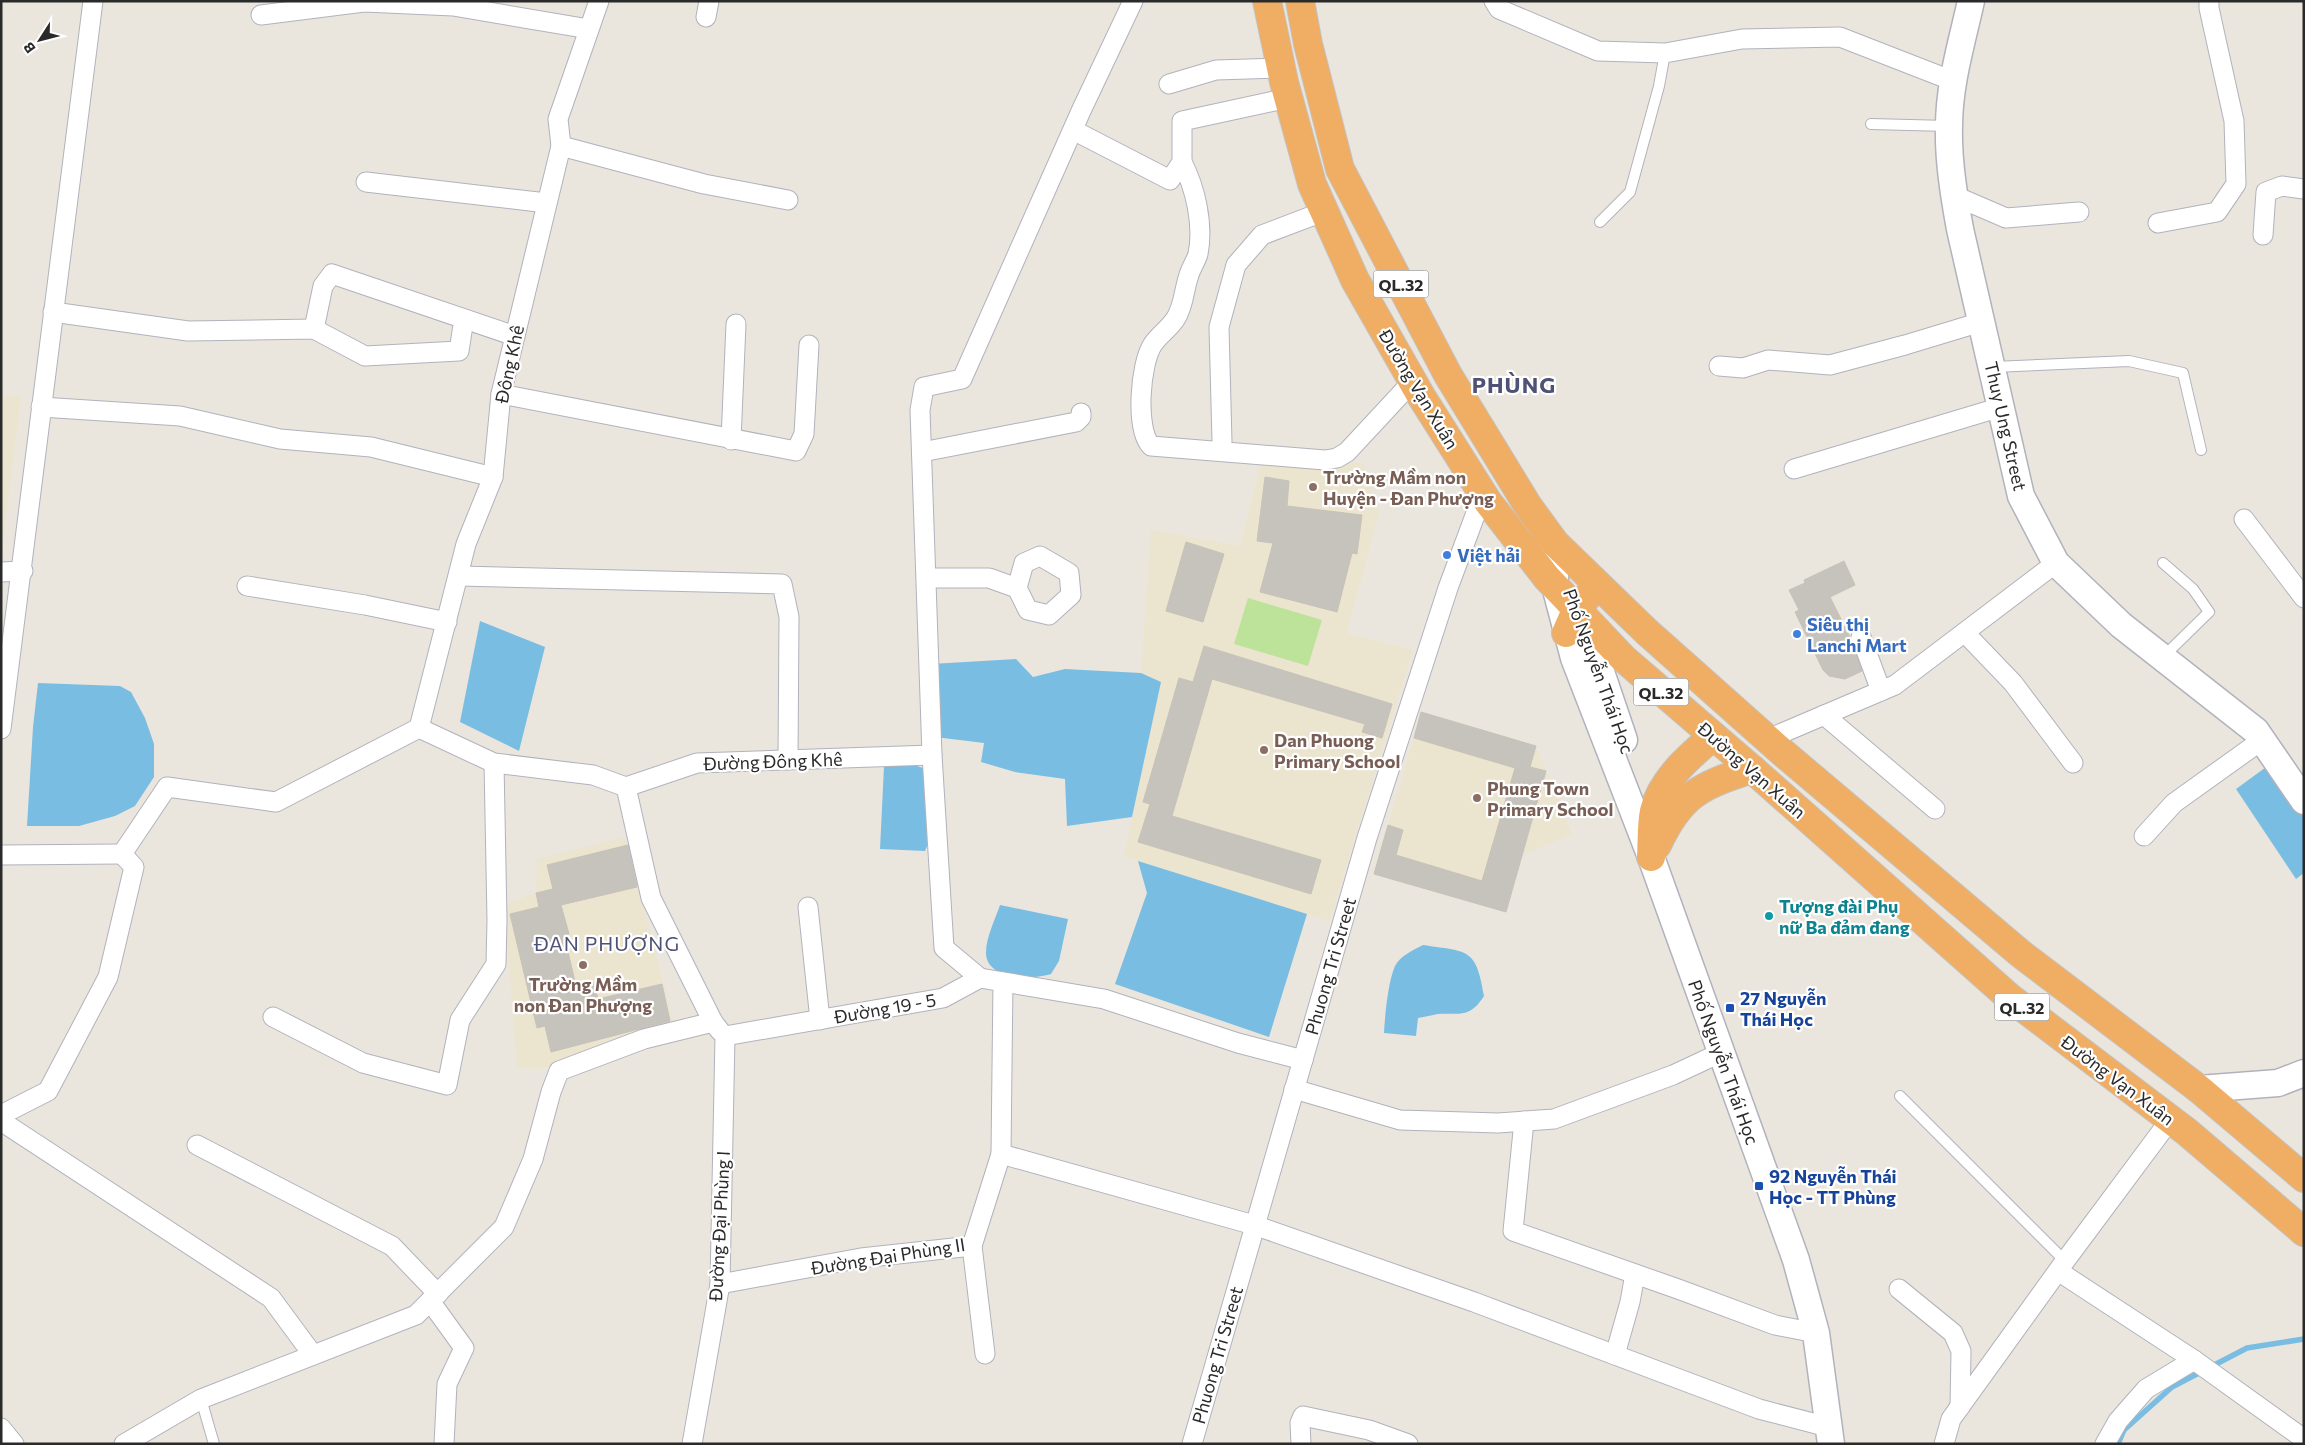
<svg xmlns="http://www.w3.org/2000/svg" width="2305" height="1445" viewBox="0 0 2305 1445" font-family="Commissioner,sans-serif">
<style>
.education{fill:#ebe4ce}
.pitch{fill:#bde39b}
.water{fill:#7abde3}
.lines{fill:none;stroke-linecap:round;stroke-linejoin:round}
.stream{stroke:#7abde3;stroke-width:5.5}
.building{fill:#c6c3bd;stroke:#c6c2b7}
.lane-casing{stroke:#b1b2bc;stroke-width:12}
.street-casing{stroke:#b1b2bc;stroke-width:21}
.secondary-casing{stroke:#b1b2bc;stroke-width:29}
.highway-casing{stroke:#c3c3c3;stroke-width:30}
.lane{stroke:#fff;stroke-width:10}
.street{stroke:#fff;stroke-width:19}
.secondary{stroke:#fff;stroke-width:26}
.highway{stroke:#efae64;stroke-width:28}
.education-dot{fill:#8d6e63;stroke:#fff;stroke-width:2}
.shop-dot{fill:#3f7fe0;stroke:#fff;stroke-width:2}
.culture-dot{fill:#0f9aa8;stroke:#fff;stroke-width:2}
.transit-dot{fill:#1a4fb4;stroke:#fff;stroke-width:2}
.labels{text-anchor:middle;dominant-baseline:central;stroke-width:4.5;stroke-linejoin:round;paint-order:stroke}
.shield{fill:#fff;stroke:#6a6a6a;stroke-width:1}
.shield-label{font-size:16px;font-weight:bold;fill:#2a2a2a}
.street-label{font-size:18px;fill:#2a2a2a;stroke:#fff}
.education-label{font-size:18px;font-weight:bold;fill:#785e54;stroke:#fff;text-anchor:start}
.shop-label{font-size:18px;font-weight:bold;fill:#366cbe;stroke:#fff;text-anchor:start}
.culture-label{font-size:18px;font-weight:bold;fill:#0d838f;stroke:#fff;text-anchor:start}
.transit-label{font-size:18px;font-weight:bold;fill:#164399;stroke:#fff;text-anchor:start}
.quarter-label{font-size:20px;letter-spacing:1px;fill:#4f5277;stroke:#fff}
.district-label{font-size:22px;font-weight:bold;letter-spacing:1px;fill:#4f5277;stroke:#fff}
</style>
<rect width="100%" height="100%" fill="#ebe6dd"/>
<g class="education">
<polygon points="21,396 1,560 1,397"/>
<polygon points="1262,458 1363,463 1379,512 1347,633 1413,650 1329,921 1124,856 1161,682 1141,673 1151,530 1240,546"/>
<polygon points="1421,712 1536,746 1572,834 1522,855 1506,912 1374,874"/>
<polygon points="625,837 674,1025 540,1069 517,1068 504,904 536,893 537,859"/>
</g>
<polygon class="pitch" points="1248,598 1322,620 1308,666 1234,644"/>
<g class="water">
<polygon points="480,621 545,647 519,751 460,722"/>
<polygon points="1016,659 1033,677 1065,669 1141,673 1161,682 1132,817 1067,826 1065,779 1015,772 981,762 984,743 935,737 931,664"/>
<polygon points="38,683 120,686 131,692 145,718 154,744 154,777 135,806 115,816 79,826 27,826 33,727"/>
<polygon points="2273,762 2304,809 2304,873 2296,879 2236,789"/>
<polygon points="914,765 926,769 928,844 925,851 880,849 884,766"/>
<polygon points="1138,861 1307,914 1269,1037 1115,984 1147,893"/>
<path d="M1000 905 1068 919 1059 961 1051 974C1033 980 986 980 986 953 986 937 995 920 1000 905Z"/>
<path d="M1423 945C1468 952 1476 947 1484 996 1470 1018 1461 1013 1438 1014 1432 1015 1425 1017 1418 1018L1416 1036 1384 1033C1385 1015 1388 982 1395 966 1400 956 1413 950 1423 945Z"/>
</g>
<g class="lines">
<polyline class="stream" points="2118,1444 2124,1430 2172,1387 2247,1348 2304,1339"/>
</g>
<g class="building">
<polygon points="1265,477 1289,481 1287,506 1362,515 1357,554 1352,553 1337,612 1260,592 1273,543 1257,541"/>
<polygon points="1186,542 1224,554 1203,622 1166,611"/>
<polygon points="1844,561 1855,585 1830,597 1850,637 1862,671 1845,679 1829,676 1823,670 1795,612 1799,610 1789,590 1805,583 1804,580"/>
<polygon points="1204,646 1392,704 1382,738 1362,732 1365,724 1212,679 1172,816 1321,860 1311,894 1138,842 1150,804 1143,802 1179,678 1193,682"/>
<polygon points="1421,712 1536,746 1530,767 1546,771 1506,912 1374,874 1388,825 1403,830 1396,855 1482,881 1515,768 1414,738"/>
<polygon points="628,845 637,887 561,905 569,934 564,935 576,986 594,982 598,999 662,984 670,1021 551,1052 545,1026 537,1028 510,914 539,907 536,893 553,889 547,865"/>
</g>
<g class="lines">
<g class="lane-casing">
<g id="lane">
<polyline points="1871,124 1948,126"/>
<polyline points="1600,222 1630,192 1659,86 1665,53"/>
<polyline points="1993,367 2129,361 2183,373 2201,450"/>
<polyline points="2163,657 2209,612 2193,589 2163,563"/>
<polyline points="1900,1096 2065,1261"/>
<polyline points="201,1399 214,1444"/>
</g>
</g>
<g class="street-casing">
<g id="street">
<polyline points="1494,1 1499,9 1598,51 1665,53 1742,39 1840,37 1953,81"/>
<polyline points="261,15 364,2 453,6 589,29"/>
<polyline points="706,17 709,1"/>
<polyline points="1169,84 1216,70 1281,68"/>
<polyline points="1073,130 1170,180 1182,162 1182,121 1288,98"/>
<polyline points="561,146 704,184 788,200"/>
<path d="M1182 162C1195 187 1204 224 1198 254 1196 261 1191 268 1189 275 1184 289 1184 305 1176 318 1170 328 1159 335 1153 344 1140 363 1135 429 1151 446L1325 460 1337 458 1347 452 1413 381"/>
<polyline points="366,182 547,203"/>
<polyline points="1955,196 2006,218 2079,212"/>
<polyline points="2158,223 2217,212 2236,184 2234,121 2209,8 2209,1"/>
<polyline points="2263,235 2266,192 2282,186 2304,189"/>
<polyline points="53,312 188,331 314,329 365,356 459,351 464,319"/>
<polyline points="314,329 323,286 332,274 515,336"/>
<polyline points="1719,366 1743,368 1768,360 1830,365 1905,345 1981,322"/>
<polyline points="501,394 796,451 804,434 809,345"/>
<polyline points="41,407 180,416 280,439 371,447 493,477"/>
<polyline points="731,440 736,324"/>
<polyline points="1222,442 1219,327 1236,265 1262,235 1325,211"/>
<polyline points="922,452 1076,422 1081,417 1081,413"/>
<polyline points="1794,469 2001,407"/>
<polyline points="2244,519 2304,598"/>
<polyline points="1,572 23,571"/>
<polyline points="459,576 782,584 789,617 788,760"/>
<polyline points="927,578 989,578 1017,588 1028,610 1049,615 1071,595 1069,573 1040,556 1024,563 1017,588"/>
<polyline points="247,586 365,605 447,622"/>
<polyline points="1965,633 2013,683 2073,763"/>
<polyline points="1861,637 1881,691"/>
<polyline points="1824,715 1935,809"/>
<polyline points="419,728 466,544 493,477 501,394 561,146 558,119 599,1"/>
<polyline points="419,728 494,763 593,775 626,787 697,763 932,755"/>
<polyline points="1,729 93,1"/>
<polyline points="1768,739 1895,685 2056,563"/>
<polyline points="626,787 651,898 713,1022 720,1031"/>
<polyline points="2144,836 2174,803 2262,740"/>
<polyline points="122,854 167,787 276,802 419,728"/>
<polyline points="1,855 122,854"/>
<polyline points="808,907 820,1020"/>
<polyline points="980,978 944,948 932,755 920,410 924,387 962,379 1081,111 1133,1"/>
<polyline points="273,1017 363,1063 447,1085 460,1020 496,964 497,920 494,763"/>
<polyline points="725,1036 943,998 980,978 1104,999 1238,1043 1303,1060"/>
<polyline points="1294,1089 1400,1120 1498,1123 1554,1119 1673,1075 1720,1053"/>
<polyline points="1,1115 48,1091 108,977 134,867 122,854"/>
<polyline points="1,1121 271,1298 313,1355"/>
<polyline points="1524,1121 1513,1231 1678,1289 1775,1325 1816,1333"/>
<polyline points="197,1145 392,1246 438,1294"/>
<polyline points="1001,1154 1254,1225 1474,1302 1759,1409 1828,1427"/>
<polyline points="2058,1271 2194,1360 2304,1439"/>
<polyline points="720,1284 861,1258 972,1246"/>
<polyline points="1899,1289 1953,1333 1961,1351 1960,1407"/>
<polyline points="430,1301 464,1348 447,1384 444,1444"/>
<polyline points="985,1354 972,1246 1001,1154 1003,982"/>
<polyline points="1615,1355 1630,1302 1635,1274"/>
<polyline points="1,1428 14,1444"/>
<polyline points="124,1444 201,1399 416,1315 504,1227 533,1159 551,1092 559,1071 644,1039 713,1022"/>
<polyline points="692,1444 720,1284 725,1036"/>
<polyline points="1192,1444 1367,838 1448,588 1483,494"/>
<polyline points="1301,1444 1300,1423 1303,1416 1369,1430 1408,1444"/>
<polyline points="1944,1444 1951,1419 2065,1261 2170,1120"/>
<polyline points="2105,1444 2118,1421 2146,1389 2194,1360"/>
</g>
</g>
<g class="secondary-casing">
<g id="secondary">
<path d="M1971 1C1962 42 1949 84 1949 126 1948 160 1954 196 1960 229L2021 496 2056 563 2121 625 2256 731 2304 801"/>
<polyline points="1555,543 1555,586 1574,658 1651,857 1796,1260 1816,1333 1831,1444"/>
<polyline points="1577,613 1600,669 1624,740"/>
<polyline points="2199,1089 2278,1083 2304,1073"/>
</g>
</g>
<g class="highway-casing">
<g id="highway">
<polyline points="1267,1 1284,82 1312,184 1355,280 1421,396 1488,502 1547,578 1623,658 1752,769 2009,997 2187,1132 2304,1232"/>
<polyline points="1300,1 1308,44 1340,169 1448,375 1528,506 1555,543 1647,632 1782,752 2021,954 2199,1089 2304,1178"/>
<polyline points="1566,633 1576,610 1587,597"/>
<path d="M1657 845C1681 794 1700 786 1752 769"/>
<path d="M1651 857C1652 842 1651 826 1654 811 1661 780 1690 756 1713 736"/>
</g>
</g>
<use href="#lane" class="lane"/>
<use href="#street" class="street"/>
<use href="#secondary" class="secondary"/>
<use href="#highway" class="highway"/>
</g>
<g class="education-dot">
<circle cx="1313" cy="487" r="5"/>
<circle cx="1264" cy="750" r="5"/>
<circle cx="1477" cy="798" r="5"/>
<circle cx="583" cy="965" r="5"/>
</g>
<g class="shop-dot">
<circle cx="1447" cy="555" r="5"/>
<circle cx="1797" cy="634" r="5"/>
</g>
<circle class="culture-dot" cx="1769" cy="916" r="5"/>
<g class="transit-dot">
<rect x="1725" y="1003" width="10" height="10" rx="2.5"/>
<rect x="1754" y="1181" width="10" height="10" rx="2.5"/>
</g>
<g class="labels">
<g class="shield">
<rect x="1373.5" y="270.5" width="55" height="27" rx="4"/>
<rect x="1633.5" y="678.5" width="55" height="27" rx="4"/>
<rect x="1994.5" y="993.5" width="55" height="27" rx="4"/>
</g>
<g class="shield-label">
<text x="1401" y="284">QL.32</text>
<text x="1661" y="692">QL.32</text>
<text x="2022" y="1007">QL.32</text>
</g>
<g class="street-label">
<text transform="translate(509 364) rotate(-78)">Đông Khê</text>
<text transform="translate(1419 389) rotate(59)">Đường Vạn Xuân</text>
<text transform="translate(2006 426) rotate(77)">Thuy Ung Street</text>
<text transform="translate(1599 671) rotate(70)">Phố Nguyễn Thái Học</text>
<text transform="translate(773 761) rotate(-2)">Đường Đông Khê</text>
<text transform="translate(1752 770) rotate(41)">Đường Vạn Xuân</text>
<text transform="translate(1330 966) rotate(-74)">Phuong Tri Street</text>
<text transform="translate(885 1008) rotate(-10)">Đường 19 - 5</text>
<text transform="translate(1724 1062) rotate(70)">Phố Nguyễn Thái Học</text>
<text transform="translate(2118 1080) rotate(37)">Đường Vạn Xuân</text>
<text transform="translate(719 1226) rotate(-87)">Đường Đại Phùng I</text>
<text transform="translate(888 1256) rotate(-9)">Đường Đại Phùng II</text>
<text transform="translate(1217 1355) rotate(-74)">Phuong Tri Street</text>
</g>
<g class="education-label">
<text x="1323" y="477">Trường Mầm non<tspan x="1323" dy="21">Huyện - Đan Phượng</tspan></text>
<text x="1274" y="740">Dan Phuong<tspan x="1274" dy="21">Primary School</tspan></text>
<text x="1487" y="788">Phung Town<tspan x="1487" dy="21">Primary School</tspan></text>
<text x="583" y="984" text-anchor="middle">Trường Mầm<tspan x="583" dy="21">non Đan Phượng</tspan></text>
</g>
<g class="shop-label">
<text x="1457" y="555">Việt hải</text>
<text x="1807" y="624">Siêu thị<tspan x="1807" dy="21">Lanchi Mart</tspan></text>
</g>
<g class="culture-label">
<text x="1779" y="906">Tượng đài Phụ<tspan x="1779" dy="21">nữ Ba đảm đang</tspan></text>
</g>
<g class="transit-label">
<text x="1740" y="998">27 Nguyễn<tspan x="1740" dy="21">Thái Học</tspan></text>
<text x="1769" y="1176">92 Nguyễn Thái<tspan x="1769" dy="21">Học - TT Phùng</tspan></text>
</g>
<g class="quarter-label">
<text x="607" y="943">ĐAN PHƯỢNG</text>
</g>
<g class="district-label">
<text x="1514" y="384">PHÙNG</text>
</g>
</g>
<rect width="2305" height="1445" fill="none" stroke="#2a2a2a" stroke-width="5"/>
<g transform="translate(40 40) rotate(234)" stroke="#ffffff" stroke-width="4" paint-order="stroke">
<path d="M0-4L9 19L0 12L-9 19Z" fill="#2a2a2a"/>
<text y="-8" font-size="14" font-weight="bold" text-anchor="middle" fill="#2a2a2a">B</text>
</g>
</svg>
